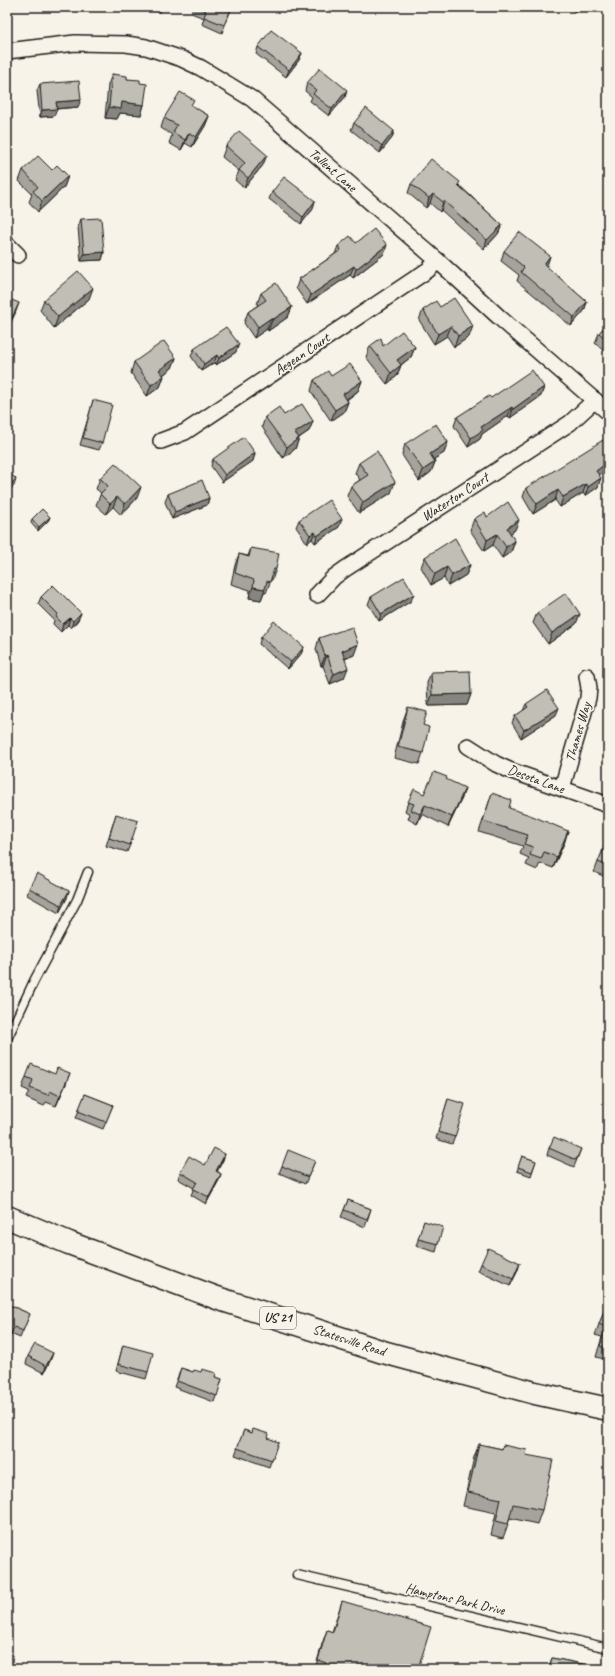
<svg xmlns="http://www.w3.org/2000/svg" width="615" height="1676" viewBox="0 0 615 1676" font-family="Caveat,sans-serif">
<style>
.lines{fill:none;stroke-linecap:round;stroke-linejoin:round}
.lane-casing{stroke:#1c1c1c;stroke-width:11}
.street-casing{stroke:#1c1c1c;stroke-width:18}
.primary-casing{stroke:#1c1c1c;stroke-width:25}
.lane{stroke:#f7f3e8;stroke-width:8}
.street{stroke:#f7f3e8;stroke-width:15}
.primary{stroke:#f7f3e8;stroke-width:22}
.wall{fill:#a5a39c;stroke:#1c1c1c}
.shaded-wall{fill:#86857f;stroke:#1c1c1c}
.building{fill:#c0beb5;stroke:#1c1c1c}
.labels{text-anchor:middle;dominant-baseline:central;stroke-width:3.5;stroke-linejoin:round;paint-order:stroke}
.shield{fill:#f7f3e8;stroke:#5e5c59;stroke-width:1}
.shield-label{font-size:13px;font-weight:bold;fill:#1c1c1c}
.street-label{font-size:14px;fill:#1c1c1c;stroke:#f7f3e8}
</style>
<rect width="100%" height="100%" fill="#f7f3e8"/>
<filter id="ink" filterUnits="userSpaceOnUse"><feTurbulence type="fractalNoise" baseFrequency=".025" numOctaves="2"/><feDisplacementMap in="SourceGraphic" scale="8" xChannelSelector="R" yChannelSelector="G"/><feConvolveMatrix kernelMatrix="1 2 1 2 8 2 1 2 1" color-interpolation-filters="sRGB"/></filter>
<g filter="url(#ink)">
<g class="lines">
<g class="lane-casing">
<g id="lane">
<polyline points="7,1039 34,981 77,900 88,872"/>
<polyline points="297,1575 608,1648"/>
</g>
</g>
<g class="street-casing">
<g id="street">
<polyline points="7,51 75,43 126,44 146,47 182,59 201,68 252,99 438,261 500,318 608,412"/>
<polyline points="7,244 18,255"/>
<polyline points="161,441 185,432 428,270 438,261"/>
<polyline points="317,595 334,577 345,569 570,423 595,400"/>
<polyline points="468,746 496,764 509,770 608,805"/>
<polyline points="562,788 588,698 589,688 587,676"/>
</g>
</g>
<g class="primary-casing">
<polyline id="primary" points="7,1217 69,1243 217,1298 383,1352 535,1393 608,1409"/>
</g>
<use href="#lane" class="lane"/>
<use href="#street" class="street"/>
<use href="#primary" class="primary"/>
</g>
<g class="wall">
<polygon points="137,7 162,7 160,12 137,8"/>
<polygon points="193,7 232,7 222,33 202,24 204,18 191,13"/>
<polygon points="568,7 578,7 575,12"/>
<polygon points="586,7 594,7 592,11"/>
<polygon points="258,47 302,53 299,60 286,77 256,54"/>
<polygon points="112,74 127,79 140,83 144,105 141,115 120,113 117,119 105,118 108,85"/>
<polygon points="307,83 347,90 345,97 329,116 310,101 312,97 305,91"/>
<polygon points="40,84 78,107 57,109 54,116 40,117 37,91"/>
<polygon points="192,106 209,116 205,126 192,147 185,143 181,150 169,143 172,135 161,128 164,118"/>
<polygon points="354,123 394,131 392,138 380,153 351,130"/>
<polygon points="226,146 263,165 244,188 235,180 239,171 222,157"/>
<polygon points="23,170 52,170 68,176 64,187 38,212 29,202 32,194 19,181"/>
<polygon points="411,184 459,185 502,225 498,234 484,249 441,210 440,212 430,203 426,208 408,193"/>
<polygon points="272,192 313,209 301,224 269,199"/>
<polygon points="81,219 104,252 102,260 81,261 78,227"/>
<polygon points="356,243 384,254 353,278 350,275 307,304 296,288 299,279 335,254 338,246"/>
<polygon points="504,251 550,256 546,266 587,302 584,311 571,326 517,281 519,275 501,261"/>
<polygon points="261,293 292,307 288,317 268,331 267,329 254,338 244,323 248,312 258,305 257,304"/>
<polygon points="89,299 54,328 40,310 44,300"/>
<polygon points="440,307 469,337 454,347 447,336 434,344 419,320 423,310"/>
<polygon points="608,323 608,355 595,343 599,333"/>
<polygon points="370,346 383,346 415,347 411,357 401,365 397,376 387,384 366,357"/>
<polygon points="194,349 236,352 216,365 214,363 201,371 191,356"/>
<polygon points="176,358 172,368 163,375 164,376 160,387 147,396 131,373 134,362"/>
<polygon points="331,376 362,381 358,391 347,400 348,402 344,412 331,421 311,391 314,380"/>
<polygon points="544,387 541,396 510,418 508,416 482,434 480,439 468,447 454,426 457,417 491,398"/>
<polygon points="93,400 102,443 99,450 80,445 91,408"/>
<polygon points="284,415 313,421 309,431 299,438 295,449 283,458 262,427 265,417"/>
<polygon points="448,442 444,453 434,459 435,462 431,472 419,481 402,455 405,444"/>
<polygon points="255,453 253,461 222,482 211,466 213,459"/>
<polygon points="359,463 391,493 359,513 347,496 351,486 360,480 355,473"/>
<polygon points="608,469 599,475 598,487 585,496 583,493 560,507 555,500 533,514 523,497 526,488"/>
<polygon points="100,478 137,498 121,515 113,507 106,514 96,505 101,493 96,489"/>
<polygon points="168,494 209,498 207,505 172,519 165,502"/>
<polygon points="50,517 48,521 38,531 31,523 32,519"/>
<polygon points="487,517 515,530 510,534 515,541 511,552 502,558 493,545 484,551 470,530 474,519"/>
<polygon points="299,520 339,527 315,543 312,539 307,543 296,527"/>
<polygon points="251,548 276,569 272,580 271,580 266,593 264,592 261,600 249,598 250,590 231,584 235,565 239,554 248,556"/>
<polygon points="425,557 470,565 466,575 448,586 444,578 431,585 421,567"/>
<polygon points="41,597 81,613 78,620 71,628 68,625 61,632 53,624 54,620 38,604"/>
<polygon points="371,597 411,601 379,621 368,604"/>
<polygon points="537,613 576,624 548,644 533,623"/>
<polygon points="261,637 304,647 301,654 288,669 259,644"/>
<polygon points="319,638 354,655 345,659 344,678 330,684 323,666 321,666 316,649"/>
<polygon points="431,672 471,694 467,705 428,706 427,683"/>
<polygon points="526,704 556,715 521,738 512,723 515,716 523,711"/>
<polygon points="408,707 423,725 423,753 419,764 394,758 404,718"/>
<polygon points="446,779 462,798 448,827 422,814 417,824 408,819 410,814 405,811 408,802 424,794"/>
<polygon points="492,793 509,808 565,841 553,868 540,863 537,870 526,865 529,858 520,854 523,846 479,832"/>
<polygon points="116,814 130,845 127,852 106,846"/>
<polygon points="607,840 608,841 608,878 594,872"/>
<polygon points="29,888 67,898 59,913 27,895"/>
<polygon points="26,1077 66,1084 56,1106 46,1102 44,1106 26,1098 29,1091 22,1088"/>
<polygon points="85,1094 113,1105 103,1129 76,1118"/>
<polygon points="448,1099 455,1137 452,1144 436,1139"/>
<polygon points="549,1148 581,1149 574,1167 547,1155"/>
<polygon points="225,1154 223,1160 217,1171 221,1174 219,1180 206,1204 191,1195 194,1188 178,1179 180,1172 205,1165"/>
<polygon points="522,1156 536,1161 531,1176 517,1171"/>
<polygon points="315,1161 305,1184 279,1173 282,1166"/>
<polygon points="348,1200 371,1209 365,1227 341,1217"/>
<polygon points="424,1221 438,1244 436,1252 416,1246"/>
<polygon points="481,1264 518,1270 510,1286 478,1271"/>
<polygon points="7,1304 30,1314 20,1338 11,1334 8,1341 7,1340"/>
<polygon points="604,1311 608,1312 608,1360 596,1357 602,1337 595,1335"/>
<polygon points="123,1345 148,1372 146,1379 116,1371"/>
<polygon points="53,1353 50,1361 44,1373 26,1364 28,1356"/>
<polygon points="181,1368 193,1372 215,1377 222,1379 214,1402 174,1387"/>
<polygon points="244,1430 278,1442 269,1467 235,1455"/>
<polygon points="479,1444 502,1449 503,1445 526,1455 542,1510 537,1524 510,1518 508,1524 503,1538 491,1535 496,1513 463,1506 474,1457"/>
<polygon points="342,1601 418,1669 315,1669 322,1644 327,1630 332,1632"/>
<polygon points="552,1658 608,1669 548,1669"/>
</g>
<g class="shaded-wall">
<polygon points="302,53 299,60 286,77 289,70"/>
<polygon points="347,90 345,97 329,116 332,109"/>
<polygon points="81,100 78,107 53,109 56,102"/>
<polygon points="122,102 144,105 141,115 120,113 117,119 105,118 109,107"/>
<polygon points="57,109 54,116 40,117 42,110"/>
<polygon points="209,116 205,126 192,147 196,137"/>
<polygon points="394,131 392,138 380,153 382,146"/>
<polygon points="189,133 185,143 181,150 185,140"/>
<polygon points="267,155 263,165 244,188 248,178"/>
<polygon points="68,176 64,187 38,212 42,201"/>
<polygon points="433,194 430,203 426,208 429,198"/>
<polygon points="315,201 313,209 301,224 303,217"/>
<polygon points="444,201 441,210 440,212 443,202"/>
<polygon points="502,225 498,234 484,249 487,240"/>
<polygon points="387,245 384,254 353,278 356,269"/>
<polygon points="104,252 102,260 81,261 84,254"/>
<polygon points="550,256 547,266 541,274 544,264"/>
<polygon points="354,266 350,275 307,304 311,295"/>
<polygon points="93,288 89,299 54,328 58,317"/>
<polygon points="587,302 584,311 571,326 574,317"/>
<polygon points="19,303 15,314 7,330 7,328"/>
<polygon points="292,307 288,317 268,331 272,320"/>
<polygon points="271,318 267,329 254,338 258,327"/>
<polygon points="451,326 447,336 434,344 438,334"/>
<polygon points="473,326 469,337 454,347 458,336"/>
<polygon points="239,344 236,352 216,365 219,358"/>
<polygon points="415,347 411,357 393,371 397,360"/>
<polygon points="217,355 214,363 201,371 204,364"/>
<polygon points="176,358 172,368 156,380 159,370"/>
<polygon points="401,365 397,376 387,384 391,373"/>
<polygon points="164,376 160,387 147,396 151,385"/>
<polygon points="362,381 358,391 339,404 343,394"/>
<polygon points="544,387 541,396 510,418 513,409"/>
<polygon points="348,402 344,412 331,421 335,410"/>
<polygon points="512,407 508,416 482,434 480,439 468,447 471,438 481,427"/>
<polygon points="313,421 309,431 291,443 295,433"/>
<polygon points="299,438 295,449 283,458 287,447"/>
<polygon points="448,442 444,453 426,464 430,454"/>
<polygon points="255,453 253,461 222,482 225,475"/>
<polygon points="435,462 431,472 419,481 423,470"/>
<polygon points="608,462 608,469 592,480 596,471"/>
<polygon points="601,478 598,487 585,496 588,487"/>
<polygon points="16,479 14,486 7,493 7,488"/>
<polygon points="395,482 391,493 359,513 363,502"/>
<polygon points="586,484 583,493 560,507 563,497"/>
<polygon points="141,487 137,498 121,515 125,504"/>
<polygon points="558,490 555,500 533,514 537,504"/>
<polygon points="117,497 113,507 106,514 110,504"/>
<polygon points="209,498 207,505 172,519 175,512"/>
<polygon points="50,517 48,521 38,531 39,527"/>
<polygon points="342,519 339,527 315,543 317,536"/>
<polygon points="519,520 515,530 503,539 507,528"/>
<polygon points="315,532 312,539 307,543 310,535"/>
<polygon points="497,534 493,545 484,551 487,540"/>
<polygon points="515,541 511,552 502,558 506,547"/>
<polygon points="470,565 466,575 448,586 452,575"/>
<polygon points="447,567 444,578 431,585 435,574"/>
<polygon points="253,587 265,589 261,600 249,598"/>
<polygon points="414,594 411,601 379,621 381,614"/>
<polygon points="81,613 78,620 71,628 73,621"/>
<polygon points="580,614 576,624 548,644 552,633"/>
<polygon points="70,618 68,625 61,632 63,624"/>
<polygon points="358,644 354,655 338,661 342,651"/>
<polygon points="304,647 301,654 288,669 291,662"/>
<polygon points="327,655 323,666 321,666 325,656"/>
<polygon points="348,668 344,678 330,684 334,674"/>
<polygon points="471,694 467,705 428,706 432,695"/>
<polygon points="559,708 556,715 521,738 524,730"/>
<polygon points="465,788 462,798 448,827 452,817"/>
<polygon points="425,805 422,814 417,824 420,814"/>
<polygon points="568,831 565,841 553,868 557,857"/>
<polygon points="69,891 67,898 59,913 61,905"/>
<polygon points="70,1073 66,1084 56,1106 60,1096"/>
<polygon points="225,1154 223,1160 214,1178 216,1171"/>
<polygon points="221,1174 219,1180 206,1204 209,1197"/>
<polygon points="520,1263 518,1270 510,1286 513,1279"/>
<polygon points="53,1353 50,1361 44,1373 46,1366"/>
</g>
<g class="building">
<polygon points="196,7 232,7 224,25 204,17 206,11"/>
<polygon points="271,30 302,53 289,70 258,47"/>
<polygon points="320,68 347,90 332,109 313,94 316,90 307,83"/>
<polygon points="112,74 127,76 127,79 140,80 140,83 147,84 144,105 122,102 121,109 109,107"/>
<polygon points="79,81 81,100 56,102 57,109 42,110 40,84"/>
<polygon points="180,92 194,100 191,105 209,116 196,137 189,133 185,140 173,132 177,125 164,118"/>
<polygon points="366,108 394,131 382,146 354,123"/>
<polygon points="239,131 267,155 248,178 239,170 245,163 226,146"/>
<polygon points="38,156 52,170 57,165 68,176 42,201 33,191 38,187 23,170"/>
<polygon points="431,159 460,182 458,185 502,225 487,240 444,201 443,202 433,194 429,198 411,184"/>
<polygon points="284,177 315,201 303,217 272,192"/>
<polygon points="101,218 104,252 84,254 81,219"/>
<polygon points="374,229 387,245 356,269 354,266 311,295 299,279 341,250 338,246 350,236 356,243"/>
<polygon points="519,232 550,256 544,264 587,302 574,317 521,272 524,267 504,251"/>
<polygon points="78,271 93,288 58,317 44,300"/>
<polygon points="276,283 292,307 272,320 271,318 258,327 248,312 266,300 261,293"/>
<polygon points="7,298 19,303 7,328"/>
<polygon points="454,298 473,326 458,336 451,326 438,334 423,310 436,301 440,307"/>
<polygon points="608,323 608,341 599,333"/>
<polygon points="226,327 239,344 219,358 217,355 204,364 194,349"/>
<polygon points="402,331 415,347 397,360 401,365 391,373 370,346 381,338 383,346"/>
<polygon points="164,341 176,358 159,370 164,376 151,385 134,362"/>
<polygon points="350,364 362,381 343,394 348,402 335,410 314,380 328,371 331,376"/>
<polygon points="532,370 544,387 513,409 512,407 481,427 483,430 471,438 457,417 489,396 491,398"/>
<polygon points="93,400 112,405 102,443 83,438"/>
<polygon points="302,404 313,421 295,433 299,438 287,447 265,417 279,407 284,415"/>
<polygon points="436,424 448,442 430,454 435,462 423,470 405,444"/>
<polygon points="244,437 255,453 225,475 213,459"/>
<polygon points="603,440 608,447 608,462 596,471 601,478 588,487 586,484 563,497 558,490 537,504 526,488"/>
<polygon points="377,451 395,482 363,502 351,486 368,475 359,463"/>
<polygon points="115,463 141,487 125,504 117,497 110,504 100,494 108,486 100,478"/>
<polygon points="7,470 16,479 7,488"/>
<polygon points="202,480 209,498 175,512 168,494"/>
<polygon points="329,500 342,519 317,536 315,532 310,535 299,520"/>
<polygon points="508,502 519,520 507,528 515,541 506,547 497,534 487,540 474,519 485,512 487,517"/>
<polygon points="42,509 50,517 39,527 32,519"/>
<polygon points="455,538 470,565 452,575 447,567 435,574 425,557"/>
<polygon points="251,548 279,553 276,569 274,569 270,582 267,581 265,589 253,587 254,580 235,573 239,554 249,557"/>
<polygon points="404,577 414,594 381,614 371,597"/>
<polygon points="53,585 81,613 73,621 70,618 63,624 56,617 58,614 41,597"/>
<polygon points="566,593 580,614 552,633 537,613"/>
<polygon points="274,621 304,647 291,662 261,637"/>
<polygon points="352,627 358,644 342,651 348,668 334,674 327,655 325,656 319,638"/>
<polygon points="470,671 471,694 432,695 431,672"/>
<polygon points="547,690 559,708 524,730 515,716 528,707 526,704"/>
<polygon points="408,707 427,712 423,725 429,727 423,753 398,747"/>
<polygon points="434,772 447,777 446,779 465,788 452,817 425,805 420,814 411,810 414,804 408,802 414,789 424,794"/>
<polygon points="492,793 511,800 509,808 530,815 568,831 557,857 544,852 541,859 530,855 533,847 524,844 528,835 483,821"/>
<polygon points="116,814 138,821 130,845 109,838"/>
<polygon points="607,840 608,841 608,866 598,862"/>
<polygon points="37,873 69,891 61,905 29,888"/>
<polygon points="31,1064 55,1074 57,1068 70,1073 60,1096 50,1091 48,1095 30,1088 33,1080 26,1077"/>
<polygon points="85,1094 113,1105 106,1122 78,1111"/>
<polygon points="448,1099 465,1104 455,1137 438,1132"/>
<polygon points="554,1137 581,1149 576,1160 549,1148"/>
<polygon points="214,1148 225,1154 216,1171 221,1174 209,1197 193,1189 197,1182 180,1172 189,1156 205,1165"/>
<polygon points="288,1150 315,1161 308,1177 282,1166"/>
<polygon points="522,1156 536,1161 532,1172 518,1167"/>
<polygon points="348,1200 371,1209 367,1219 344,1210"/>
<polygon points="424,1221 443,1227 438,1244 418,1239"/>
<polygon points="488,1248 520,1263 513,1279 481,1264"/>
<polygon points="7,1304 30,1314 23,1331 14,1327 11,1334 7,1332"/>
<polygon points="604,1311 608,1312 608,1349 600,1346 606,1327 599,1324"/>
<polygon points="35,1344 53,1353 46,1366 28,1356"/>
<polygon points="123,1345 153,1353 148,1372 118,1364"/>
<polygon points="181,1368 193,1372 194,1370 201,1372 202,1369 216,1373 215,1377 222,1379 217,1396 177,1381"/>
<polygon points="253,1429 269,1434 268,1438 278,1442 272,1460 237,1448 244,1430 252,1433"/>
<polygon points="479,1444 502,1449 503,1445 527,1450 526,1455 553,1460 542,1510 513,1504 508,1524 496,1521 501,1499 468,1492"/>
<polygon points="342,1601 431,1627 418,1669 324,1669 326,1663 318,1660 327,1630 333,1632"/>
<polygon points="552,1658 608,1669 549,1669"/>
</g>
</g>
<g class="labels">
<rect class="shield" x="260" y="1307" width="36" height="22" rx="3"/>
<g class="shield-label">
<text x="278" y="1318">US 21</text>
</g>
<g class="street-label">
<text transform="translate(333 170) rotate(41)">Tallent Lane</text>
<text transform="translate(302 354) rotate(-34)">Aegean Court</text>
<text transform="translate(455 497) rotate(-33)">Waterton Court</text>
<text transform="translate(578 732) rotate(-74)">Thames Way</text>
<text transform="translate(536 779) rotate(20)">Desota Lane</text>
<text transform="translate(349 1340) rotate(18)">Statesville Road</text>
<text transform="translate(455 1599) rotate(13)">Hamptons Park Drive</text>
</g>
</g>
<rect width="615" height="1676" fill="none" stroke="#f7f3e8" stroke-width="24"/>
<rect x="12" y="12" width="591" height="1652" fill="none" stroke="#1c1c1c" stroke-width="1.5" filter="url(#ink)"/>
</svg>
